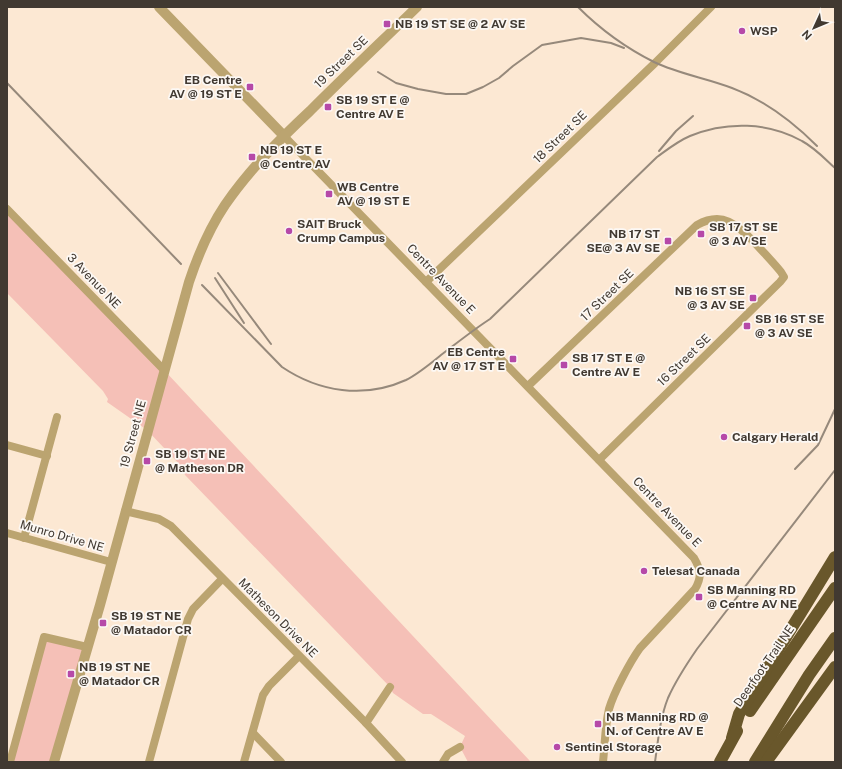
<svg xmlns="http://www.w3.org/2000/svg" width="842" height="769" viewBox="0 0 842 769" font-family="'Public Sans',sans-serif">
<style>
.green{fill:#f5c0b7}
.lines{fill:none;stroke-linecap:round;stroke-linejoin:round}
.minor{stroke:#bba470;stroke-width:8}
.tertiary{stroke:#bba470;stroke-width:10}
.motorway{stroke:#69572b;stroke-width:12}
.rail{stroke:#96897b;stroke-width:2}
.poi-dot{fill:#b649a8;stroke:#fcf8f4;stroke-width:1.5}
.labels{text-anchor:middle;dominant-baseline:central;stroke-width:3.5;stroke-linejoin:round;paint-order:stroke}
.poi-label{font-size:12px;font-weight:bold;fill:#413931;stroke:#fcf8f4;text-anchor:start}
.street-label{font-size:12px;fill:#413931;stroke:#fcf8f4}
</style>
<rect width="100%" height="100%" fill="#fce8d3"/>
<g class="green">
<polygon points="7,209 164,370 530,761 529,762 468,762 460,747 465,736 431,714 423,714 393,693 390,687 185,475 182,467 147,430 107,402 108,399 103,391 7,293"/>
<polygon points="44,637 87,647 54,762 10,762"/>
</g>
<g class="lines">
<g class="minor">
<path d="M284 136 694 558C701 570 702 577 695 589L640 648C630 662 614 692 609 709 605 726 605 744 603 762"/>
<polyline points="7,209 164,370"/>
<polyline points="426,282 655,63 711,7"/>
<path d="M528 386 697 225C724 210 738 226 756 244 764 253 773 262 781 272L784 277 780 282 599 460"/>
<polyline points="7,445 47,456"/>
<polyline points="125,511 159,519 171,526 366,723 402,762"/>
<polyline points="7,533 111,562"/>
<polyline points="24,538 57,417"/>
<polyline points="366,723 390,687"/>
<polyline points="253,733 281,762"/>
<polyline points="10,762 44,637 87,647"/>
<polyline points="149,762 188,619 193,609 222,579"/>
<polyline points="244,762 263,695 269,686 299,656"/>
<polyline points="443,762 448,754 460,747"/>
</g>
<g class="tertiary">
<polyline points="159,7 284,136"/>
<path d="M54 762 100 605 189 282C198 255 209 229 225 205 249 170 279 140 310 111 345 76 381 42 417 7"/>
</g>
<g class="motorway">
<polyline points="750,711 835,588"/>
<polyline points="732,738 739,714 835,557"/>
<polyline points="720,762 737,731"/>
<polyline points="755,762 809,675 835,638"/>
<polyline points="766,762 835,667"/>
</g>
<g class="rail">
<path d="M578 7C600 29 626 48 654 62 679 74 706 78 732 88 764 100 793 122 817 146"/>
<polyline points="378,72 396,83 418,89 446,94 466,94 483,87 499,78 513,66 542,45 581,38 611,43 624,48"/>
<polyline points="7,83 181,264"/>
<polyline points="659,151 676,131 693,116"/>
<polyline points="218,273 271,344"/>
<polyline points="215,278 244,323"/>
<path d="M202 285 282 367C319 392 364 399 406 380 418 374 430 364 441 355 457 343 473 330 490 319L657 157C668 149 678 141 690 136 726 121 769 122 802 141 815 148 825 159 835 168"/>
<polyline points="795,469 818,445 835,409"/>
<path d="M655 762C658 741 660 718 668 698 676 680 686 665 697 649L835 470"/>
</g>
</g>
<g class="poi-dot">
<rect x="383" y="20" width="8" height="8" rx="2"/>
<circle cx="742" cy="31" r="4"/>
<rect x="246" y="83" width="8" height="8" rx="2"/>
<rect x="324" y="103" width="8" height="8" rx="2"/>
<rect x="248" y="153" width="8" height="8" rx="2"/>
<rect x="325" y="190" width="8" height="8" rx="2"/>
<circle cx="289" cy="231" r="4"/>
<rect x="697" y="230" width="8" height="8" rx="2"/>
<rect x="664" y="237" width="8" height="8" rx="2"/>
<rect x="749" y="294" width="8" height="8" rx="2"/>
<rect x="743" y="322" width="8" height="8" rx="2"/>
<rect x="509" y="355" width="8" height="8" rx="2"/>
<rect x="560" y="361" width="8" height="8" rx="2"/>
<circle cx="724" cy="437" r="4"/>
<rect x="143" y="457" width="8" height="8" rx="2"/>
<circle cx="644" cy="571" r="4"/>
<rect x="695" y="593" width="8" height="8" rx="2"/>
<rect x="99" y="619" width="8" height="8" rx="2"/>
<rect x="67" y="670" width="8" height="8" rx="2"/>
<rect x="594" y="720" width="8" height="8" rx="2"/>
<circle cx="557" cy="747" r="4"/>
</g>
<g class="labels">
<g class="poi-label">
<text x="395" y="24">NB 19 ST SE @ 2 AV SE</text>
<text x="750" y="31">WSP</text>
<text x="242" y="80" text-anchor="end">EB Centre<tspan x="242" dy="14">AV @ 19 ST E</tspan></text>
<text x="336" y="100">SB 19 ST E @<tspan x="336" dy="14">Centre AV E</tspan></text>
<text x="260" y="150">NB 19 ST E<tspan x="260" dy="14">@ Centre AV</tspan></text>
<text x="337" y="187">WB Centre<tspan x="337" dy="14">AV @ 19 ST E</tspan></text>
<text x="297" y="224">SAIT Bruck<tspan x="297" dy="14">Crump Campus</tspan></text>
<text x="709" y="227">SB 17 ST SE<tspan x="709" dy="14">@ 3 AV SE</tspan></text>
<text x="660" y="234" text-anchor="end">NB 17 ST<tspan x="660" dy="14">SE@ 3 AV SE</tspan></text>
<text x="745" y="291" text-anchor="end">NB 16 ST SE<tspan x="745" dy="14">@ 3 AV SE</tspan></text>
<text x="755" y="319">SB 16 ST SE<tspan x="755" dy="14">@ 3 AV SE</tspan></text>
<text x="505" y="352" text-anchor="end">EB Centre<tspan x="505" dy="14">AV @ 17 ST E</tspan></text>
<text x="572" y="358">SB 17 ST E @<tspan x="572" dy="14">Centre AV E</tspan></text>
<text x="732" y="437">Calgary Herald</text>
<text x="155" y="454">SB 19 ST NE<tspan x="155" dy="14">@ Matheson DR</tspan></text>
<text x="652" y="571">Telesat Canada</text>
<text x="707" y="590">SB Manning RD<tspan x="707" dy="14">@ Centre AV NE</tspan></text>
<text x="111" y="616">SB 19 ST NE<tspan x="111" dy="14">@ Matador CR</tspan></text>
<text x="79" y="667">NB 19 ST NE<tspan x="79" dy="14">@ Matador CR</tspan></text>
<text x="606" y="717">NB Manning RD @<tspan x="606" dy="14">N. of Centre AV E</tspan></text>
<text x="565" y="747">Sentinel Storage</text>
</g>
<g class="street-label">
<text transform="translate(341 62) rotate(-44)">19 Street SE</text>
<text transform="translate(560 137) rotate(-44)">18 Street SE</text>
<text transform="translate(441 279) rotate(46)">Centre Avenue E</text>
<text transform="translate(94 281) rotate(46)">3 Avenue NE</text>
<text transform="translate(607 295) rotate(-44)">17 Street SE</text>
<text transform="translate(684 360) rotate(-44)">16 Street SE</text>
<text transform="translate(133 434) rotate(-75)">19 Street NE</text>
<text transform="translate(667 512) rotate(46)">Centre Avenue E</text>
<text transform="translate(62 536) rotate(16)">Munro Drive NE</text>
<text transform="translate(278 618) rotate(45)">Matheson Drive NE</text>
<text transform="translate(764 666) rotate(-55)">Deerfoot Trail NE</text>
</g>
</g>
<rect width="842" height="769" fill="none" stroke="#413931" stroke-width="16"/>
<g transform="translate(814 28) rotate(226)" stroke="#fcf8f4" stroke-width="3" paint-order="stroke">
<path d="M0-3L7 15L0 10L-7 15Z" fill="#413931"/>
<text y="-6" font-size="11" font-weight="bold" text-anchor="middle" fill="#413931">N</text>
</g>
</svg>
